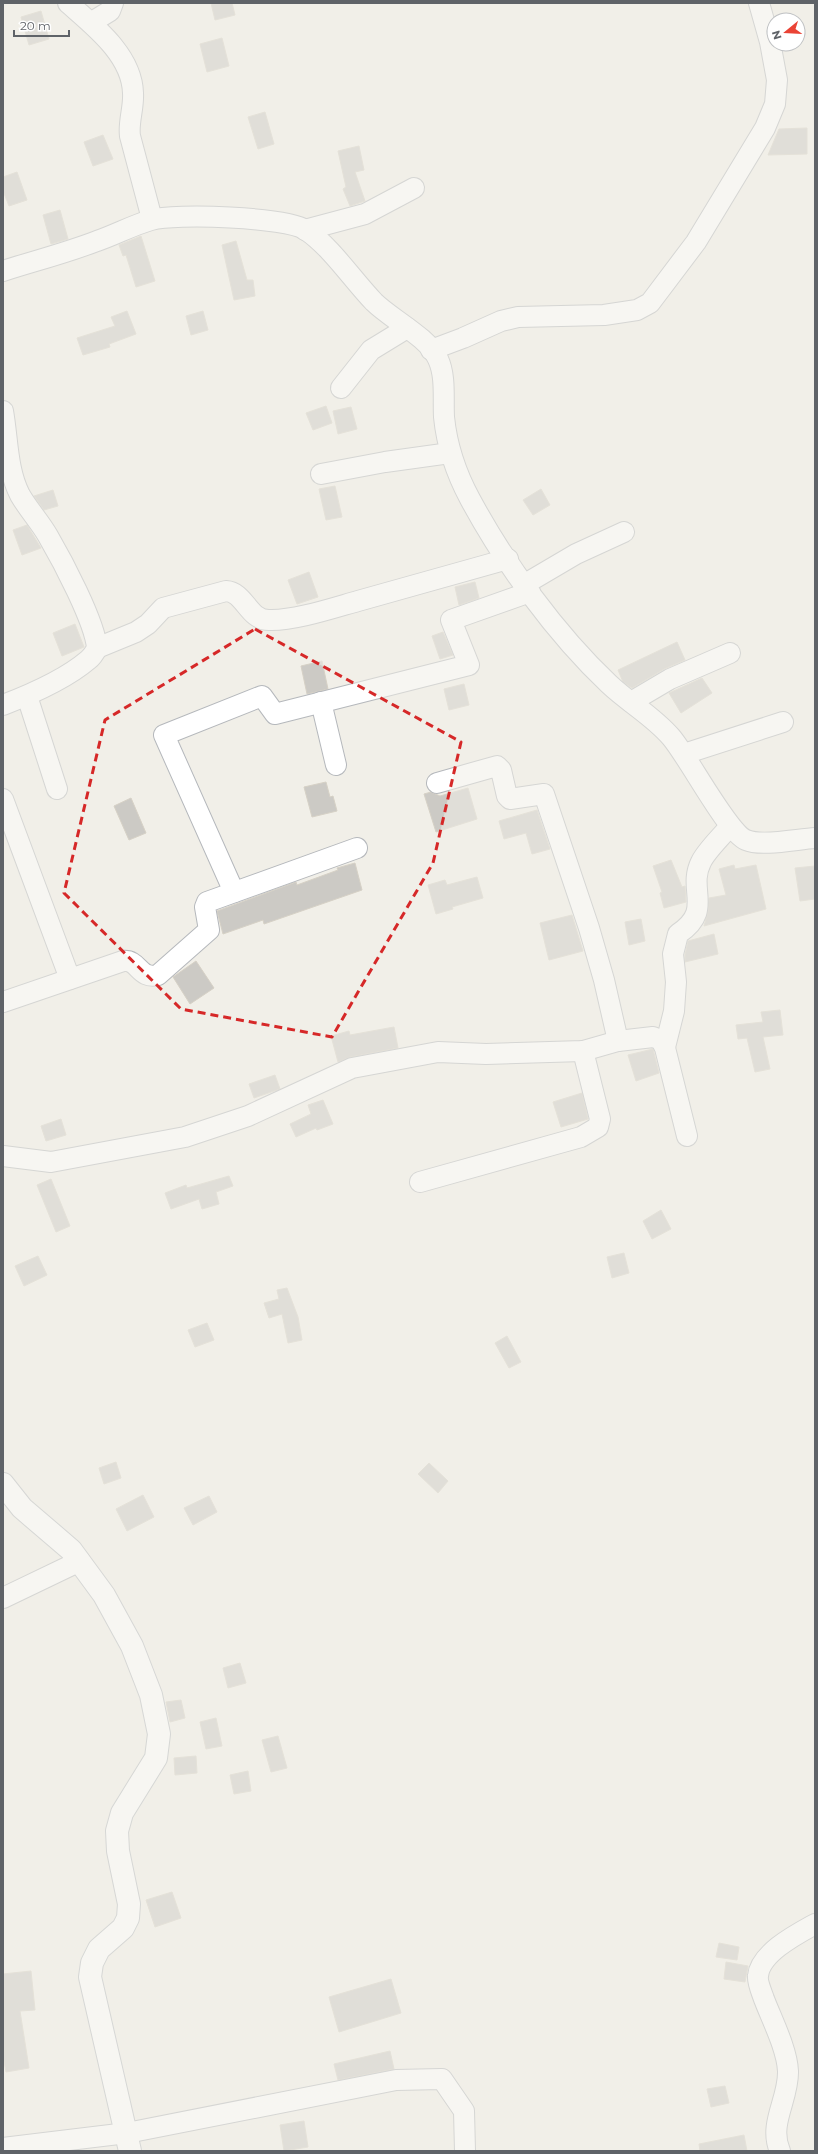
<svg xmlns="http://www.w3.org/2000/svg" width="818" height="2154" viewBox="0 0 818 2154" font-family="Montserrat,sans-serif">
<style>
.building{fill:#cccac5;stroke:#d6d1c6}
.lines{fill:none;stroke-linecap:round;stroke-linejoin:round}
.street-casing{stroke:#b5b8bc;stroke-width:22}
.secondary-casing{stroke:#b6babf;stroke-width:24}
.street{stroke:#fff;stroke-width:20}
.secondary{stroke:#fff;stroke-width:22}
.marked{fill:none;stroke:#d62828;stroke-width:3;stroke-dasharray:8 5;stroke-linejoin:round}
</style>
<rect width="100%" height="100%" fill="#f1efe8"/>
<g class="building">
<polygon points="211,3 232,3 235,15 215,20"/>
<polygon points="41,11 49,39 29,45 21,17"/>
<polygon points="222,38 229,66 207,72 200,44"/>
<polygon points="265,112 274,144 258,149 248,117"/>
<polygon points="807,128 807,154 768,155 779,129"/>
<polygon points="103,135 113,159 93,166 84,142"/>
<polygon points="359,146 364,170 355,172 365,201 350,206 343,189 346,187 338,151"/>
<polygon points="17,172 27,200 9,206 3,191 3,177"/>
<polygon points="60,210 68,239 51,244 43,215"/>
<polygon points="141,236 155,281 136,287 126,255 123,256 119,245"/>
<polygon points="236,241 247,280 253,280 255,296 234,300 222,245"/>
<polygon points="127,311 136,334 109,344 110,347 83,355 77,338 115,326 111,317"/>
<polygon points="203,311 208,330 191,335 186,316"/>
<polygon points="326,406 332,423 313,430 306,413"/>
<polygon points="351,407 357,429 338,434 333,411"/>
<polygon points="335,486 342,517 326,520 319,489"/>
<polygon points="541,489 550,505 533,515 523,500"/>
<polygon points="53,490 58,506 44,510 34,496"/>
<polygon points="27,525 41,548 22,555 13,530"/>
<polygon points="309,572 318,597 297,604 288,580"/>
<polygon points="475,582 479,598 459,605 455,587"/>
<polygon points="75,624 84,647 62,656 53,633"/>
<polygon points="443,632 453,655 440,659 432,636"/>
<polygon points="677,642 685,660 664,669 632,688 623,682 618,670"/>
<polygon points="322,661 328,689 307,694 301,666"/>
<polygon points="702,678 712,693 681,713 669,693"/>
<polygon points="464,684 469,705 449,710 444,689"/>
<polygon points="326,782 330,797 333,796 337,811 312,817 304,787"/>
<polygon points="468,788 477,819 436,832 424,794 431,792 440,796"/>
<polygon points="131,798 146,833 129,840 114,806"/>
<polygon points="537,810 550,849 532,854 526,833 504,839 499,821"/>
<polygon points="671,860 682,887 685,886 686,902 664,908 660,893 662,892 653,866"/>
<polygon points="355,863 362,890 264,924 263,920 223,934 217,911 296,882 297,885 338,870 337,868"/>
<polygon points="734,865 735,869 756,865 766,909 704,926 708,911 709,898 726,895 719,869"/>
<polygon points="815,866 815,899 800,901 795,868"/>
<polygon points="477,877 483,898 452,907 453,909 436,914 428,885 445,880 447,885"/>
<polygon points="572,915 583,951 549,960 540,923"/>
<polygon points="641,919 645,941 629,945 625,922"/>
<polygon points="714,934 718,954 685,962 685,955 688,941"/>
<polygon points="196,961 214,988 190,1004 173,977"/>
<polygon points="780,1010 783,1035 763,1037 770,1069 755,1072 747,1038 738,1039 736,1025 763,1022 761,1012"/>
<polygon points="394,1027 398,1048 350,1057 338,1062 331,1036 349,1031 350,1035"/>
<polygon points="653,1049 659,1073 636,1081 628,1055"/>
<polygon points="275,1075 280,1089 254,1098 249,1084"/>
<polygon points="582,1093 588,1119 561,1127 553,1102"/>
<polygon points="323,1100 333,1124 317,1130 316,1128 296,1137 290,1124 311,1114 308,1105"/>
<polygon points="61,1119 66,1135 46,1141 41,1126"/>
<polygon points="229,1176 233,1186 216,1192 219,1204 202,1209 199,1199 171,1209 165,1193 186,1185 187,1188"/>
<polygon points="51,1179 70,1226 56,1232 37,1185"/>
<polygon points="661,1210 671,1229 652,1239 643,1221"/>
<polygon points="624,1253 629,1273 612,1278 607,1257"/>
<polygon points="38,1256 47,1275 24,1286 15,1266"/>
<polygon points="287,1288 298,1317 302,1340 288,1343 282,1314 269,1318 264,1303 279,1299 277,1290"/>
<polygon points="207,1323 214,1340 195,1347 188,1330"/>
<polygon points="507,1336 521,1362 509,1368 495,1343"/>
<polygon points="116,1462 121,1478 104,1484 99,1468"/>
<polygon points="429,1463 448,1481 438,1493 418,1474"/>
<polygon points="143,1495 154,1517 127,1531 116,1509"/>
<polygon points="209,1496 217,1512 193,1525 184,1508"/>
<polygon points="240,1663 246,1683 228,1688 223,1668"/>
<polygon points="181,1700 185,1718 170,1722 166,1702"/>
<polygon points="216,1718 222,1746 206,1749 200,1722"/>
<polygon points="278,1736 287,1768 271,1772 262,1740"/>
<polygon points="196,1756 197,1773 175,1775 174,1758"/>
<polygon points="248,1771 251,1791 234,1794 230,1775"/>
<polygon points="172,1892 181,1918 155,1927 146,1900"/>
<polygon points="719,1943 739,1947 737,1960 716,1957"/>
<polygon points="726,1962 748,1966 745,1982 724,1979"/>
<polygon points="31,1971 35,2010 20,2011 29,2068 6,2072 3,2056 3,1974"/>
<polygon points="391,1979 401,2013 339,2032 329,1997"/>
<polygon points="390,2051 394,2069 338,2080 334,2064"/>
<polygon points="725,2086 729,2103 711,2107 707,2089"/>
<polygon points="304,2121 308,2147 284,2151 280,2125"/>
<polygon points="744,2135 747,2151 700,2151 699,2144"/>
</g>
<g class="lines">
<g class="street-casing">
<g id="street">
<path d="M68 3C94 26 132 55 133 93 134 108 128 122 130 136L152 219"/>
<polyline points="92,22 110,11 113,3"/>
<polyline points="305,230 365,214 414,188"/>
<path d="M3 271C34 261 66 253 97 241 115 235 133 225 151 220 175 213 286 217 306 230 331 247 352 279 374 302 391 319 428 337 438 359 446 376 443 399 444 417 447 447 456 473 470 499 505 564 556 634 609 684 629 703 653 716 671 737 689 758 727 832 746 840 762 847 797 839 815 838"/>
<polyline points="431,350 463,338 501,321 518,317 604,315 637,310 650,303 696,242 765,128 775,104 777,80 770,42 759,3"/>
<polyline points="341,388 371,350 407,328"/>
<path d="M3 411C8 439 7 470 20 495 28 509 40 522 48 536 62 560 95 622 97 648 95 652 92 657 88 660 67 678 29 695 3 705"/>
<polyline points="321,474 385,462 450,453"/>
<polyline points="525,584 576,554 624,532"/>
<path d="M97 648 136 632 148 624 163 608 226 591C245 592 248 620 269 620 294 621 333 608 358 601 408 587 458 573 508 559"/>
<polyline points="27,696 57,789"/>
<polyline points="321,702 336,765"/>
<polyline points="631,702 670,679 730,653"/>
<polyline points="684,754 783,722"/>
<polyline points="437,783 497,766 501,770 507,796 510,799 544,794 589,928 604,980 618,1041"/>
<polyline points="3,799 70,979"/>
<polyline points="234,892 164,735 262,696 275,714 469,665 451,620 530,592"/>
<path d="M3 1002 123 961C139 959 139 980 158 975L209 930 205 907 207 902 357 848"/>
<path d="M665 1047 674 1011 676 982 673 954 678 934C714 910 687 890 701 862 706 851 722 836 730 826"/>
<polyline points="3,1156 51,1162 185,1137 248,1116 352,1068 438,1052 486,1054 583,1051 618,1041 653,1037 661,1040 665,1048 687,1136"/>
<polyline points="420,1182 581,1137 598,1127 600,1119 583,1051"/>
<polyline points="3,1598 80,1561"/>
<polyline points="3,2148 127,2133 396,2080 442,2079 464,2111 465,2151"/>
<path d="M780 2151C768 2124 789 2099 788 2071 787 2049 772 2020 764 1999 762 1993 757 1982 758 1976 760 1953 797 1934 815 1924"/>
</g>
</g>
<g class="secondary-casing">
<polyline id="secondary" points="3,1484 22,1508 71,1550 104,1595 132,1646 151,1695 159,1734 156,1758 122,1813 117,1831 118,1851 129,1904 128,1918 123,1928 99,1949 92,1963 90,1977 130,2151"/>
</g>
<use href="#street" class="street"/>
<use href="#secondary" class="secondary"/>
</g>
<path d="M0 0H818V2154H0ZM255 629 461 742 433 863 332 1037 181 1009 64 893 105 720Z" fill="#f1efe8" fill-opacity=".55" fill-rule="evenodd"/>
<path class="marked" d="M255 629 461 742 433 863 332 1037 181 1009 64 893 105 720Z"/>
<rect width="818" height="2154" fill="none" stroke="#5f6368" stroke-width="8"/>
<g transform="translate(786 32) rotate(252)"><circle r="19" fill="#ffffff" stroke="#bfc1c3"/>
<path d="M0-3L7 15L0 10L-7 15Z" fill="#ea4335"/>
<text y="-6" font-size="11" font-weight="bold" text-anchor="middle" fill="#5f6368">N</text>
</g>
<path d="M14 30v6h55v-6" fill="none" stroke="#5f6368" stroke-width="2"/>
<text x="20" y="30" font-size="12" fill="#5f6368" stroke="#ffffff" stroke-width="3" paint-order="stroke">20 m</text>
</svg>
